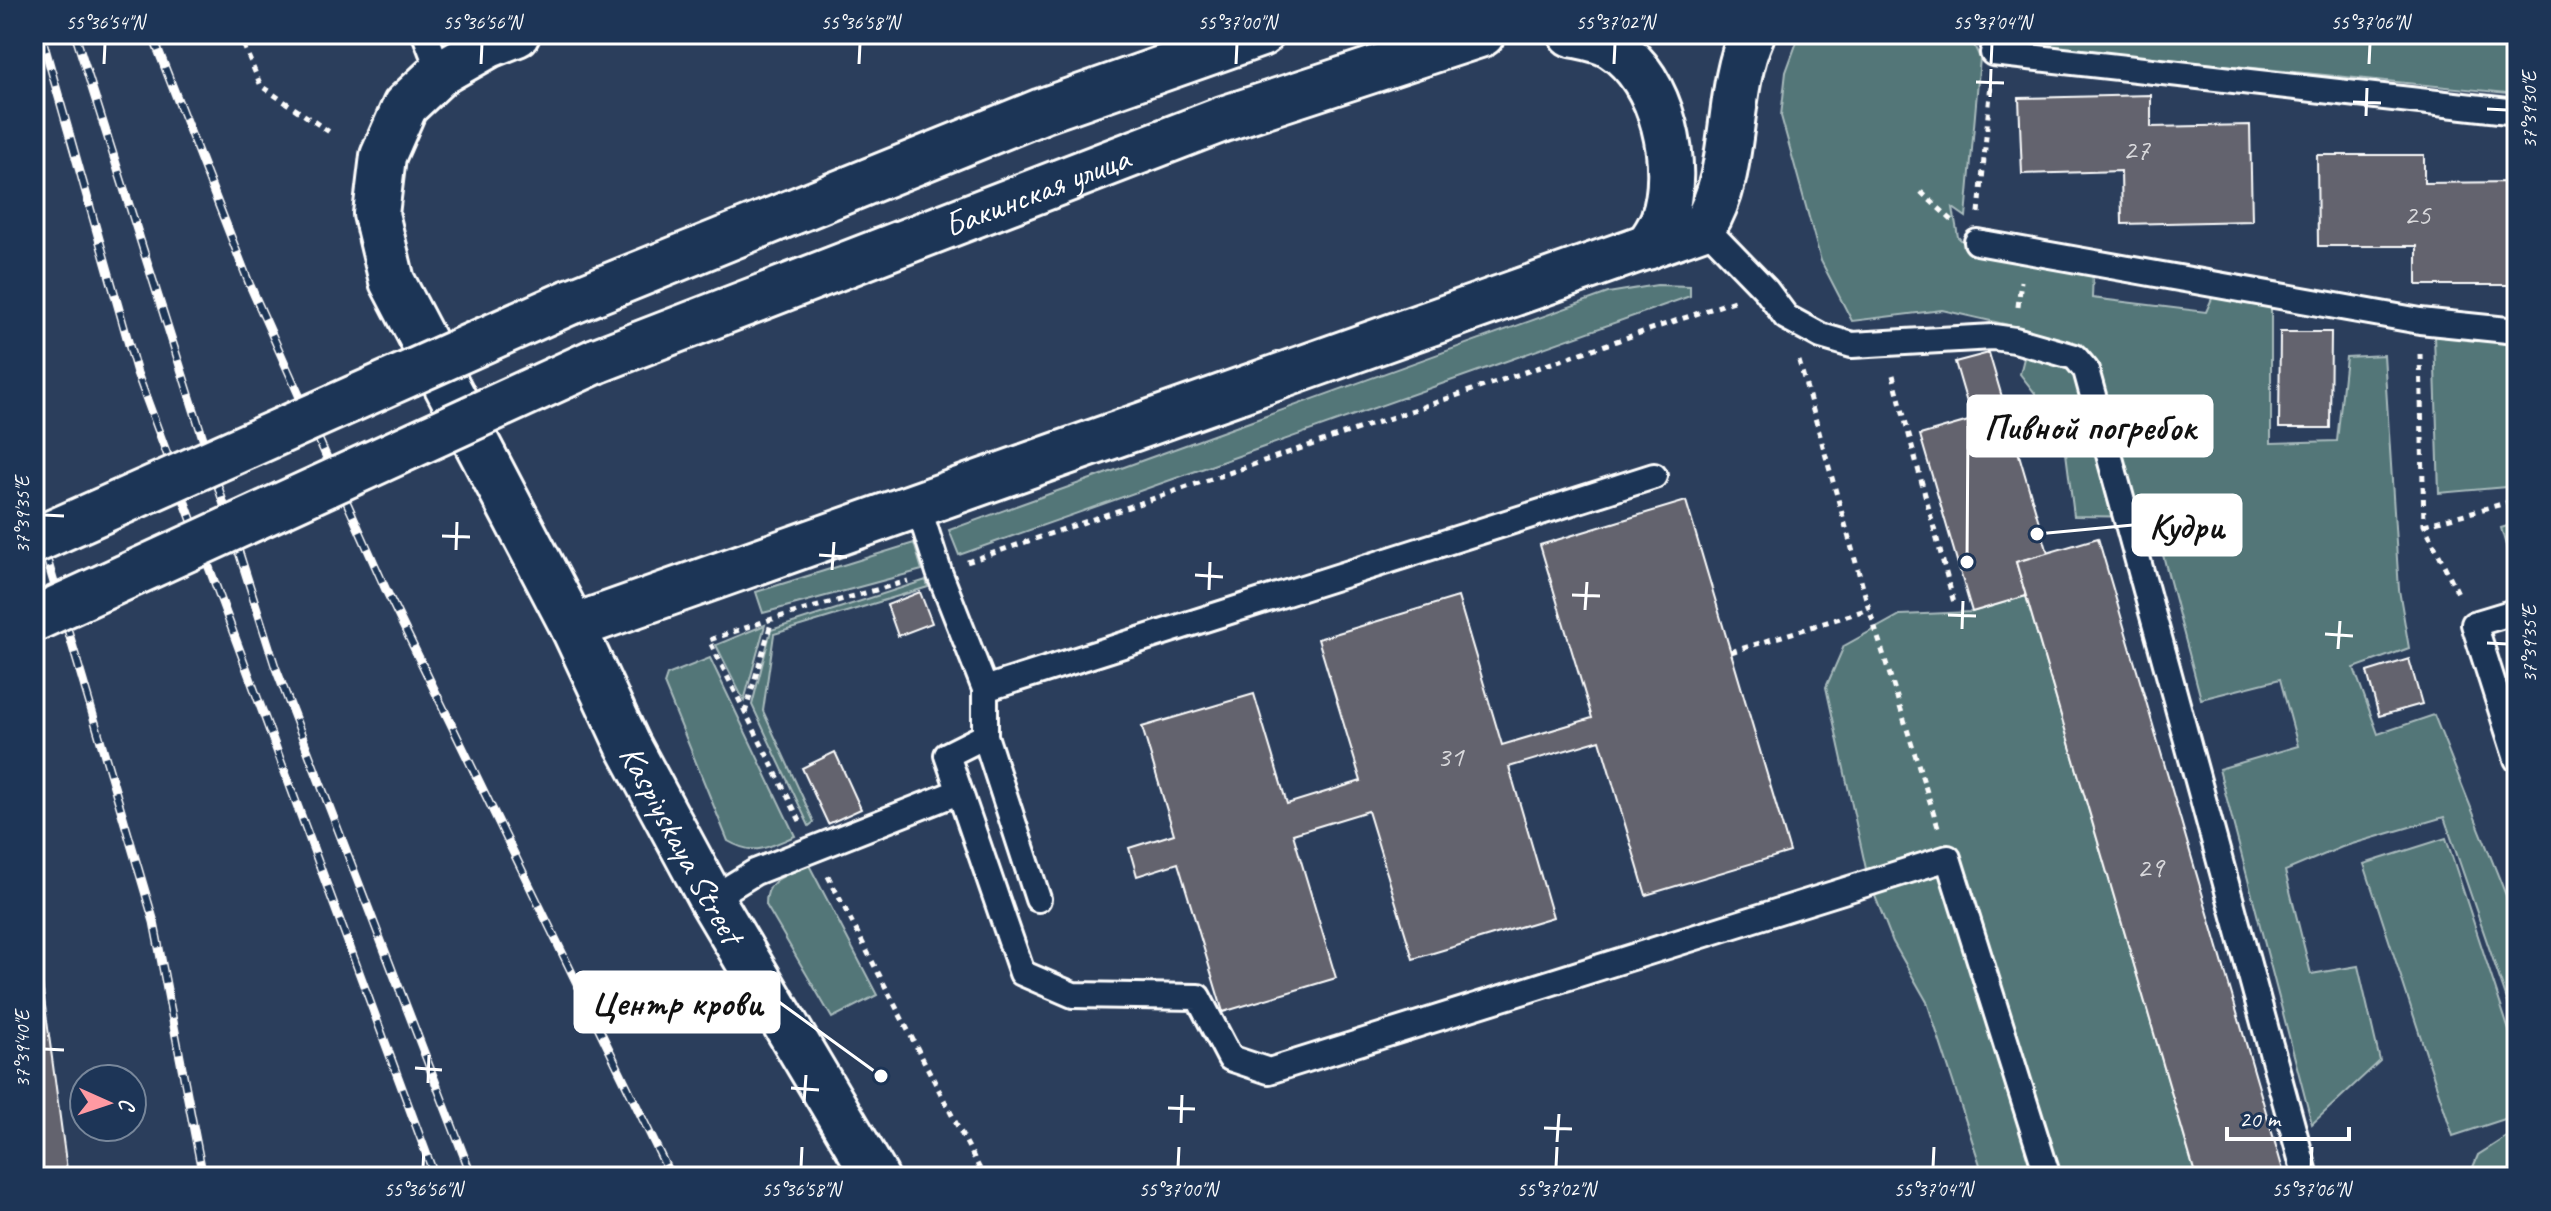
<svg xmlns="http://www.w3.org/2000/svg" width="2551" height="1211" viewBox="0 0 2551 1211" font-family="Caveat,sans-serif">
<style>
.green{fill:#527678;stroke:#a8babc;stroke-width:2}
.building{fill:#64646e;stroke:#fff;stroke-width:2}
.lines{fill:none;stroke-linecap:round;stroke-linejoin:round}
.lane-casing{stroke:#fff;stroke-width:30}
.secondary-casing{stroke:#fff;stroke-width:50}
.primary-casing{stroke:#fff;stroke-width:50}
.path{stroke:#fff;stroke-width:5;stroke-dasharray:6 6;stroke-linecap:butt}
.lane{stroke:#1d3557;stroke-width:24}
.secondary{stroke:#1d3557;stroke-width:44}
.primary{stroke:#1d3557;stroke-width:44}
.rail-casing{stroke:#fff;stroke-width:9}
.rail{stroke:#1d3557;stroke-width:6;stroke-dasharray:18;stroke-linecap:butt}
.primary-bridge-casing{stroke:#fff;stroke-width:50;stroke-linecap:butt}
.primary-bridge{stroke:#1d3557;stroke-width:44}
.ticks{fill:none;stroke:#fff;stroke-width:3}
.labels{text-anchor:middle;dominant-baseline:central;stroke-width:8;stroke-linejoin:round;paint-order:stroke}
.number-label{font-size:30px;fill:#d8d8db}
.street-label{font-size:34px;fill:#fff;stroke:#1d3557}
.leader{fill:none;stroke:#fff;stroke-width:3}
.callout-dot{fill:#fff;stroke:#1d3557;stroke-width:3}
.callout{fill:#fff;stroke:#fff;stroke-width:3}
.callout-label{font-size:36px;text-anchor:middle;font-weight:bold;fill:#111}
.neatline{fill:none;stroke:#fff;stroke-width:3}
.ticks-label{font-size:20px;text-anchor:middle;fill:#fff}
</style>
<rect width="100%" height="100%" fill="#2b3e5c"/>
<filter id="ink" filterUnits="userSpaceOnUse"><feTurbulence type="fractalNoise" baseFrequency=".0125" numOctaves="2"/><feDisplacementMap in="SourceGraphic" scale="16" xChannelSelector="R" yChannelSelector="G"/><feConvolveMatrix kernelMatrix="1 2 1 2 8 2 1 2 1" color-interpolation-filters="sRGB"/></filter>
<g filter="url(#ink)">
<g class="green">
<polygon points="1803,34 1969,34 1980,58 1966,217 1953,208 1958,237 1963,242 2007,237 2093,268 2092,298 2206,312 2214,294 2271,305 2271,443 2337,441 2346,357 2384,355 2399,590 2409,648 2354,668 2378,734 2434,715 2517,923 2517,1029 2444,817 2342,847 2285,871 2311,974 2358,966 2380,1061 2312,1124 2219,769 2298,746 2280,679 2201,699 2153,517 2074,516 2063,429 2020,374 2031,330 1942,310 1852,321 1821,261 1781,116 1786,72 1798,39"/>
<polygon points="1997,34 2517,34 2517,94 2001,43"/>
<polygon points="1657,285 1690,286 1690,296 959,555 949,530 1608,293"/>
<polygon points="2434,335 2517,345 2517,486 2439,493"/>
<polygon points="2517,523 2517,569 2513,570 2501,528"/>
<polygon points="914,543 922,570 763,613 756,592"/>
<polygon points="926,580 928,587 774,634 763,711 814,822 809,826 752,705 771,630"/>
<polygon points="2026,596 2196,1177 1984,1177 1927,1002 1893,942 1868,878 1826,687 1844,646 1900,615 1972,612"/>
<polygon points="765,625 744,701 716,645"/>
<path d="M710 658 795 836C768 847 755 857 728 841L664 684 667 675Z"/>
<polygon points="2446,838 2517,1055 2517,1115 2453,1136 2364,864"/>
<path d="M809 865 877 995 832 1018 766 905C765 878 787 875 809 865Z"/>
<polygon points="2517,1130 2517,1177 2469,1177 2478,1155"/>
</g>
<g class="building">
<polygon points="2151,95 2151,127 2250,125 2252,221 2122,224 2121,171 2022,174 2019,98"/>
<polygon points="2317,155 2424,155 2424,183 2517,182 2517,285 2417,285 2417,246 2318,246"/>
<polygon points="2280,332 2331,332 2330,428 2279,428"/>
<polygon points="1989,353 2048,553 2016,562 2026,596 1972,612 1920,435 1972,420 1955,362"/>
<polygon points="1686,501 1790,852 1646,895 1600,740 1509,767 1553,917 1413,959 1368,811 1293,834 1336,978 1223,1012 1178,863 1137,876 1129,848 1174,834 1142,727 1254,694 1287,804 1361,781 1318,639 1458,597 1502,745 1592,718 1540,545"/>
<polygon points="2098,538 2143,691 2285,1177 2196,1177 2026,596 2016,562"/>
<polygon points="920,592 932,623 898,636 887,605"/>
<polygon points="2409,659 2422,704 2379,716 2367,672"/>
<polygon points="835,752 861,809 828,824 802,768"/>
<polygon points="34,924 68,1177 34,1177"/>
</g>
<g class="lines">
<g class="lane-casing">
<g id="lane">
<polyline points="425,34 440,73"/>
<polyline points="1993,53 2517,112"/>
<polyline points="1704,226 1766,290 1786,317 1821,336 1852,345 1993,337 2015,340 2075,357 2086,370 2306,1177"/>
<polyline points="1977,242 2420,321 2517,331"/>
<polyline points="918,506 939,572 985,689 985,736 1038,899"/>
<polyline points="2517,611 2474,624 2517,759"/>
<polyline points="985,689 1654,476"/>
<polyline points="985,736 947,755 1022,973 1073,995 1198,997 1230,1058 1269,1071 1948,858 2048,1177"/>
<polyline points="711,899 755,872 958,792"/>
</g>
</g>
<g class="secondary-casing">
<g id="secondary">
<path id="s1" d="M517 34 489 45 440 73 405 106 383 156 376 214 392 281 573 627 628 745 711 899 876 1177"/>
<path d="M1571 34C1585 37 1601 39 1613 47 1663 78 1682 167 1663 220 1659 230 1653 239 1647 247"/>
<path d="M573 627 1704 226C1738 173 1725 95 1752 34"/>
</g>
</g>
<g class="primary-casing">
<g id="primary">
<polyline points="570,302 1042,111 1261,34"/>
<path id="s2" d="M596 361 1223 119 1482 34"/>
</g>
</g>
<g class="path">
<polyline points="239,34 261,86 331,133"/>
<polyline points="1921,192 1955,223"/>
<polyline points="1979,213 1991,83"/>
<polyline points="2018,307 2021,281"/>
<polyline points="2420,354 2424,525 2459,595"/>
<polyline points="1799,361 1869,609 1939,830"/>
<polyline points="1893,375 1954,603"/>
<polyline points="2424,525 2517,500"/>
<polyline points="967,562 1734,301"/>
<polyline points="1731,652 1869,609"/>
<polyline points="745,713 772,620"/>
<polyline points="800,821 709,640 772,619 908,581"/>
<polyline points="828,876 984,1177"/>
<polyline points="2338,1173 2349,1177"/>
</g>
<use href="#lane" class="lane"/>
<use href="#secondary" class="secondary"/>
<use href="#primary" class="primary"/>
<g class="rail-casing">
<g id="rail">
<polyline points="41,34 137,373 435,1177"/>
<polyline points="75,34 275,666 472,1177"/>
<polyline points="152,34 249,283 386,590 671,1177"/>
<polyline points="34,515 154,922 203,1177"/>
</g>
</g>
<use href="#rail" class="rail"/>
<g class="primary-bridge-casing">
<g id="primary-bridge">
<polyline points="34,541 570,302"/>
<polyline points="34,619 596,361"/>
</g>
</g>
<use href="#primary-bridge" class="primary-bridge"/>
</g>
</g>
<path class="ticks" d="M104 64 105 44M481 64 482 44M859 64 860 44M1236 64 1237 44M1614 64 1615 44M1991 64 1992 44M2369 64 2370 44M1976 82 2004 83M1990 97 1991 69M2353 102 2381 103M2487 109 2507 110M2366 116 2367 88M44 515 64 516M442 536 470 537M456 550 457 522M819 555 847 557M832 570 834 542M1195 575 1223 577M1209 590 1210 562M1572 595 1600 596M1585 610 1587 582M1948 615 1976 616M1962 629 1963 601M2325 634 2353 636M2487 643 2507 644M2338 649 2340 621M44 1049 64 1050M415 1068 442 1070M428 1083 429 1055M791 1088 819 1090M804 1103 806 1075M1168 1108 1195 1109M1181 1123 1182 1095M1544 1128 1572 1129M1557 1142 1559 1114M423 1167 424 1147M801 1167 802 1147M1178 1167 1179 1147M1556 1167 1557 1147M1933 1167 1934 1147M2311 1167 2312 1147"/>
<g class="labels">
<g class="number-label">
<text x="2136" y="149">27</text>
<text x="2417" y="214">25</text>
<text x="1450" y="756">31</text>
<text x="2150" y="867">29</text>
</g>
<g class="street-label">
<text stroke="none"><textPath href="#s2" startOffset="472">Бакинская улица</textPath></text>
<text stroke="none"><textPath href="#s1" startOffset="950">Kaspiyskaya Street</textPath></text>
</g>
</g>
<path class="leader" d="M1967 562L1968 426M2037 534L2133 525M881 1076L779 1002"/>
<g class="callout-dot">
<circle cx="1967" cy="562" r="8"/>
<circle cx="2037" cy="534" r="8"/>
<circle cx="881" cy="1076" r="8"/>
</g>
<g class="callout">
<rect x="1968" y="396" width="244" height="60" rx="8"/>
<rect x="2133" y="495" width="108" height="60" rx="8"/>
<rect x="575" y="972" width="204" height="60" rx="8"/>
</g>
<g class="callout-label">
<text x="2090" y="439">Пивной погребок</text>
<text x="2187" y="538">Кудри</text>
<text x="677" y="1015">Центр крови</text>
</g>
<rect width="2551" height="1211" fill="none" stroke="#1d3557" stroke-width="88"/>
<g transform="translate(108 1103) rotate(93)"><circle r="38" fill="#1d3557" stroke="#77869a" stroke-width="2"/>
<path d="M0-6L14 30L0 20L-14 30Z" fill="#ff9aa2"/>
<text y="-12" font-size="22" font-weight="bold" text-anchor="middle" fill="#ffffff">С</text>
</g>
<path d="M2227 1127v12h122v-12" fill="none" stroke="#ffffff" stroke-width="4"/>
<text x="2239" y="1127" font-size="24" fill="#ffffff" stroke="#1d3557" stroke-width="6" paint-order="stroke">20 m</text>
<rect x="44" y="44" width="2463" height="1123" class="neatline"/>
<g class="ticks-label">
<text x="105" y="29">55°36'54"N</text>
<text x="482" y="29">55°36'56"N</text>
<text x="860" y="29">55°36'58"N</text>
<text x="1237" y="29">55°37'00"N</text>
<text x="1615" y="29">55°37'02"N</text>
<text x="1992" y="29">55°37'04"N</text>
<text x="2370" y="29">55°37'06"N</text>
<text transform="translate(2529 110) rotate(-90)" y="7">37°39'30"E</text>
<text transform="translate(22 515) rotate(-90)" y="7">37°39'35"E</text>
<text transform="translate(2529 644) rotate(-90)" y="7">37°39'35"E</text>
<text transform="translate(22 1049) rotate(-90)" y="7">37°39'40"E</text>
<text x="423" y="1196">55°36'56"N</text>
<text x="801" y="1196">55°36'58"N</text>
<text x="1178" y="1196">55°37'00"N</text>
<text x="1556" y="1196">55°37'02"N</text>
<text x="1933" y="1196">55°37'04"N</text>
<text x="2311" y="1196">55°37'06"N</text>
</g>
</svg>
